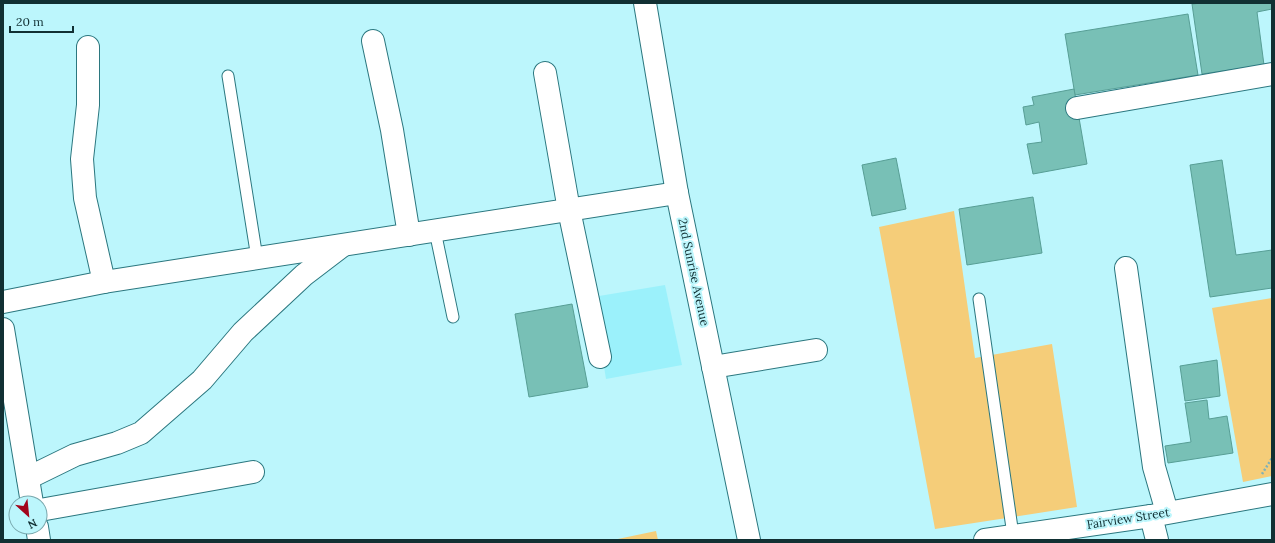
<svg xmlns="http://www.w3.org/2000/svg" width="1275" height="543" viewBox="0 0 1275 543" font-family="Lora,serif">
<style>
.built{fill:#9bf1fb}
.green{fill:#f5cd79}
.building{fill:#78c0b6;stroke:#579e95}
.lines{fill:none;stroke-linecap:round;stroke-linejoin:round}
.lane-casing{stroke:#2b777f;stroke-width:13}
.street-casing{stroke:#2b777f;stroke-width:24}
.path{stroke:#80b1b6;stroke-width:2.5;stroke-dasharray:2 2;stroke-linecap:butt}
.lane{stroke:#fff;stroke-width:11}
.street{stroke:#fff;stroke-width:22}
.labels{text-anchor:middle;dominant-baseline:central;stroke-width:4;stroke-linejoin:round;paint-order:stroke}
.street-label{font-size:12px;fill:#113033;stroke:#bcf6fc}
</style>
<rect width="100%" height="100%" fill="#bcf6fc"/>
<polygon class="built" points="665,285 682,365 606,379 593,297"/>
<g class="green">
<polygon points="954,211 975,358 1052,344 1077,507 935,529 879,227"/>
<polygon points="1272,298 1272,476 1243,482 1212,308"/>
<polygon points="656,531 658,540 613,540"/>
</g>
<g class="building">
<polygon points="1202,3 1272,3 1272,9 1257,12 1264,65 1202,74 1192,4"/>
<polygon points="1188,14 1198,75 1075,95 1065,34"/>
<polygon points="1074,89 1087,164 1033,174 1027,144 1042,142 1039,122 1026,125 1023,107 1034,105 1032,97"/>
<polygon points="896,158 906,209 872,216 862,165"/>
<polygon points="1222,160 1236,255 1272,250 1272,288 1210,297 1190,165"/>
<polygon points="1033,197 1042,253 967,265 959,209"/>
<polygon points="572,304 588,387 529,397 515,314"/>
<polygon points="1217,360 1220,396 1185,401 1180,366"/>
<polygon points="1207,400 1209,419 1227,416 1233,453 1168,463 1165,446 1191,442 1185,403"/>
</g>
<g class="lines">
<g class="lane-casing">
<g id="lane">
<polyline points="228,76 257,258"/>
<polyline points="435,231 453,317"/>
<polyline points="979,299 1013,535"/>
</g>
</g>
<g class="street-casing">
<g id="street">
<polyline points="645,3 677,193 749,540"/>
<polyline points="373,41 392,130 409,235"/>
<polyline points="88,47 88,105 82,159 85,198 104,282"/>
<polyline points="545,73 569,210 600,357"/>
<polyline points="1077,108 1272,74"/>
<polyline points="1126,268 1154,467 1167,512"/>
<polyline points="3,302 104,282 677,193"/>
<polyline points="3,329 32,503"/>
<polyline points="713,367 816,350"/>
<polyline points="28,478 75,455 117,443 141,433 202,380 243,332 304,275 342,246"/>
<polyline points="40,510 253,472"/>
<polyline points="1151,516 1157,540"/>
<polyline points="37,527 39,540"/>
<polyline points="985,540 1151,516 1272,494"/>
</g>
</g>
<polyline class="path" points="1262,474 1272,458"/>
<use href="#lane" class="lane"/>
<use href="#street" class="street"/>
</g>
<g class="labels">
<g class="street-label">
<text transform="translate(694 272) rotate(78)">2nd Sunrise Avenue</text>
<text transform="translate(1128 518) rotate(-9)">Fairview Street</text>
</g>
</g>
<rect width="1275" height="543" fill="none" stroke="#113033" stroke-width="8"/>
<g transform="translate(28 515) rotate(153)"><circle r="19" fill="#bcf6fc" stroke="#78a7ac"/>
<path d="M0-3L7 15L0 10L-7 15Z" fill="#a2051b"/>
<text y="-6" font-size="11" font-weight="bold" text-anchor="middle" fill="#113033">N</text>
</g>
<path d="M10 26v6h63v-6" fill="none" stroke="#113033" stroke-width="2"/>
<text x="16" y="26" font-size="12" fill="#113033" stroke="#bcf6fc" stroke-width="3" paint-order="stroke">20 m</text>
</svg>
